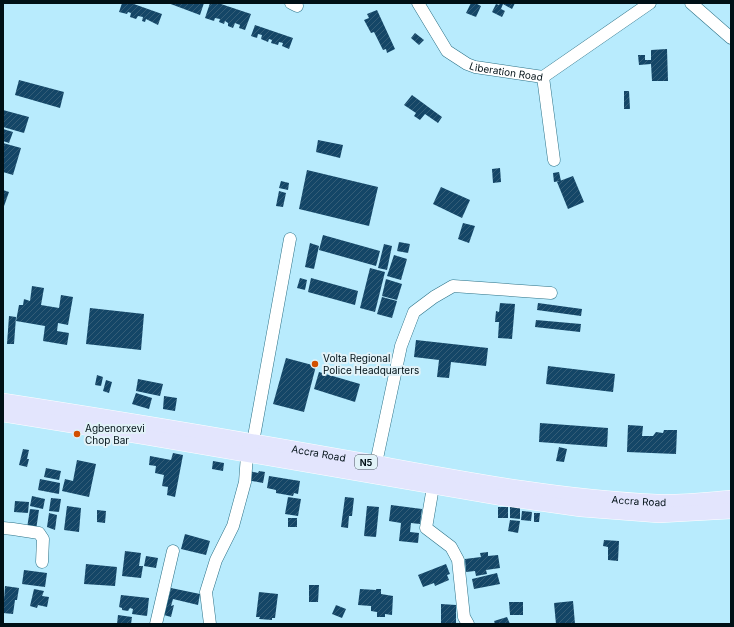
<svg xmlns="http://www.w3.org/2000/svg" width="734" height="627" viewBox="0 0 734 627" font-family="Inter,sans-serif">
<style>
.building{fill:url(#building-hatch)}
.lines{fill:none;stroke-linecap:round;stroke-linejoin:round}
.minor-casing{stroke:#2b7187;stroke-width:13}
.major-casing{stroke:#fff;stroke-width:16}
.minor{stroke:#fff;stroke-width:12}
.major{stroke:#e3e5fd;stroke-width:15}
.poi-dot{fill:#d24f00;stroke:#e1f2f8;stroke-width:1.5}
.labels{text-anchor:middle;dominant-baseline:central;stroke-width:4;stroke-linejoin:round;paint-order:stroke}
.shield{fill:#e1f2f8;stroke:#44545a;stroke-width:1}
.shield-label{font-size:9px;font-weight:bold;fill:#001016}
.street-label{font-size:10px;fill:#001016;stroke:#e1f2f8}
.poi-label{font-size:10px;fill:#001016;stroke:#e1f2f8;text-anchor:start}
</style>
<defs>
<pattern id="building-hatch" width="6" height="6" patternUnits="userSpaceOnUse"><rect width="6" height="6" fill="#144667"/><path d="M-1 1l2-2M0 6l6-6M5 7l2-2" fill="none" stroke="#345d77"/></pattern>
</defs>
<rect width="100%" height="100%" fill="#b8ebfd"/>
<g class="building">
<polygon points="122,3 131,3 162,14 158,25 146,19 145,22 142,21 143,17 138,16 136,19 130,17 131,13 128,12 127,14 119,12"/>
<polygon points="168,3 204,3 200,15"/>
<polygon points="210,3 218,3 251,14 245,30 239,28 240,25 235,23 233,28 228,26 228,23 225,21 224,24 219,22 220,19 215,18 214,21 205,18"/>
<polygon points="471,3 475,3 481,6 476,17 466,13"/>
<polygon points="500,3 515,3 512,9 503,4 501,9 505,11 502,17 492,12 496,4 499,5"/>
<polygon points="377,10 395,49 387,53 386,49 383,50 374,32 371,33 364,20 369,18 367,14"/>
<polygon points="255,25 293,38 289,49 282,46 283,43 279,42 278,45 271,43 272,40 269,39 268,42 261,39 262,35 258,34 257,38 251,36"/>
<polygon points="415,33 424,40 419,45 411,38"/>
<polygon points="667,49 668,81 652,81 651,64 639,65 638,55 645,55 645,60 651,60 651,50"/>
<polygon points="19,80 64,92 60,108 15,95"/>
<polygon points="624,91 629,91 630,109 624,109"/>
<polygon points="412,95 442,117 438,123 425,114 420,120 414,116 416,113 404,105"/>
<polygon points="3,110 29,117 24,133 3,127"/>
<polygon points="3,129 13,132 9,143 3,141"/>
<polygon points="318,140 343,145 340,158 316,152"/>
<polygon points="3,143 21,148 13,175 3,172 4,158 3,158"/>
<polygon points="500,168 501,182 493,183 492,169"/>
<polygon points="307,170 378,187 369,226 299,209"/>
<polygon points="559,172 561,181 554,182 553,173"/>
<polygon points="573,176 584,202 568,209 557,182"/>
<polygon points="281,181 289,183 288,190 279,188"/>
<polygon points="441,187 470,200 462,218 433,204"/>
<polygon points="3,190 9,192 3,209"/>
<polygon points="279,191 286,193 283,207 276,206"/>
<polygon points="463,223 475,226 469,243 458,239"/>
<polygon points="323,235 380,251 376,266 319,250"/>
<polygon points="399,242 410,244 408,253 397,251"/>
<polygon points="310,243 319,246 314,269 305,267"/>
<polygon points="384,244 392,246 387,270 378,268"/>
<polygon points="394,255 407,259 401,280 387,276"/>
<polygon points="370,268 385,272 375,312 360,308"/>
<polygon points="300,278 307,280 305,290 297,288"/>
<polygon points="311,278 358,291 355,305 308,292"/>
<polygon points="386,279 402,284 397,300 382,296"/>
<polygon points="32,286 44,288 41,305 59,308 61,295 73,297 68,325 58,323 57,331 69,333 67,345 43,341 45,326 16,321 19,305 23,305 24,299 30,301"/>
<polygon points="382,297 397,301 392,318 377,314"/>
<polygon points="500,303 515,304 512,339 498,338 499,322 495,322 496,311 499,312"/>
<polygon points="538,303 582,309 581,316 537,310"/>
<polygon points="90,308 144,314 141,350 86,344"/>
<polygon points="9,316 16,317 14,344 7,344"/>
<polygon points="536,320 581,324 580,332 535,327"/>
<polygon points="416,340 488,348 486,366 451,362 449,378 437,377 439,360 414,357"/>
<polygon points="286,358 316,366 304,412 273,404"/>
<polygon points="548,366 615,374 613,392 546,384"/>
<polygon points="319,372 360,384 355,402 314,389"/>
<polygon points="97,375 103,377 101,386 95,385"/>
<polygon points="138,379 163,384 160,396 136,391"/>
<polygon points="106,380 112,382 109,393 103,391"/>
<polygon points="136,393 152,398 149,409 132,404"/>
<polygon points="164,396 177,398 175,411 163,409"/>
<polygon points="540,423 608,428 607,447 539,442"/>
<polygon points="628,425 643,426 642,436 653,436 656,432 663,433 664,430 677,430 676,454 627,452"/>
<polygon points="559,447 567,449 564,462 556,461"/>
<polygon points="23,449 29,450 27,459 29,459 27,467 19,465"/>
<polygon points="173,453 183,455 175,497 167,495 168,487 162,486 164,475 155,473 156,466 149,465 150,456 171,460"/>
<polygon points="77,460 96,464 89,497 62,491 65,479 73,481"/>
<polygon points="213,461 224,463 223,471 212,469"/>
<polygon points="46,468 61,471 59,480 44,477"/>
<polygon points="249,471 258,473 259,471 265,472 263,483 247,480"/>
<polygon points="269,476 300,481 298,494 294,493 293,496 276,493 276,490 267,488"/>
<polygon points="40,479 60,483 59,494 38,490"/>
<polygon points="32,496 45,499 43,509 30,506"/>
<polygon points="288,497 301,499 298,516 285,514"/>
<polygon points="345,497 354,498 352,516 349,516 348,528 341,527"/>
<polygon points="51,498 61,499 59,512 49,511"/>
<polygon points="15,501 29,502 28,513 14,512"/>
<polygon points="391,505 422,509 420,524 411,523 410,532 419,533 418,543 399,541 401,523 389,521"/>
<polygon points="67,506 81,508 79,532 64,530"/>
<polygon points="367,506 379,507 376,537 364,536"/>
<polygon points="510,506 520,506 520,519 510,518"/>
<rect x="498" y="507" width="10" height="11"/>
<polygon points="30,509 39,510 36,530 27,528"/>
<polygon points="97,510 106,511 105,523 97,522"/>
<polygon points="522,511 532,512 531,521 521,520"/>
<polygon points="49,513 57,515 55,530 47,527"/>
<polygon points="534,513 540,513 539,522 534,522"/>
<rect x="288" y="518" width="9" height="9"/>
<polygon points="510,520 520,521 518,533 508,531"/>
<polygon points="185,534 210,541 206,555 181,549"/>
<polygon points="604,540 619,541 618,561 608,560 608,547 603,546"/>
<polygon points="125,551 141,553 139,566 143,566 141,578 122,576"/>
<polygon points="488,552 488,556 498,555 500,568 486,570 487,574 476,576 475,571 466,572 465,559 481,557 480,553"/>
<polygon points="146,556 158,558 156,568 144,566"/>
<polygon points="86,564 117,567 115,586 84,584"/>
<polygon points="446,564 450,574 447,575 449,580 435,586 434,583 423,587 418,575"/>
<polygon points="24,570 47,573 45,587 22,584"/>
<polygon points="497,573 500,584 474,589 472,579"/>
<polygon points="309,585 319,585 318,602 309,602"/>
<polygon points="5,586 19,588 17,600 15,600 13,614 3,613"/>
<polygon points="171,588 200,594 198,605 173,599 171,606 174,605 171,617 164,615"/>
<polygon points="34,589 44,591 42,596 49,597 47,607 38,605 37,608 30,606"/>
<polygon points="360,589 376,590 376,589 381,589 381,594 393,596 392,615 385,614 385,617 377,617 377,612 371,611 371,606 358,605"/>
<polygon points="259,592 278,594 275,618 272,618 272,620 259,619 260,617 256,617"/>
<polygon points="121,595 149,598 147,616 132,614 133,609 130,608 128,611 122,610 122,608 119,607"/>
<polygon points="573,601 575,624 556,624 554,603"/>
<polygon points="509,602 523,602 523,615 510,615"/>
<polygon points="441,604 456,605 456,624 441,624"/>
<polygon points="336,605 346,609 342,618 332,614"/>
<polygon points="118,615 132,617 131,624 117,624"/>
<polygon points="507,617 510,624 495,624 494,621"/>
</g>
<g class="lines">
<g class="minor-casing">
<g id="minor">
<polyline points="291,3 297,6"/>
<path id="s1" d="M418 3 447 51 467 64 475 67 543 77 650 3"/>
<polyline points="691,3 731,38"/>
<polyline points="543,77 554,160"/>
<polyline points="253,442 290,239"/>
<polyline points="376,463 401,346 414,312 434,297 453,286 551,293"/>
<polyline points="433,487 426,528 451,547 458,560 464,617 468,624"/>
<polyline points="3,528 13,529 39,533 43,539 42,562"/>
<polyline points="156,624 173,551"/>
<polyline points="210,624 206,592 216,560 233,526 245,482 247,455"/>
</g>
</g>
<g class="major-casing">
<g id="major">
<path id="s2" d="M3 401C127 420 251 441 375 463 468 480 562 498 657 502 682 503 707 500 731 498"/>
<polyline points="3,414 146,437 503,498 581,509 659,515 731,511"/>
</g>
</g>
<use href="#minor" class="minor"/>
<use href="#major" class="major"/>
</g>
<g class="poi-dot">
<circle cx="315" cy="364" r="4"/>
<circle cx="77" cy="434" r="4"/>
</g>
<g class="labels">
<rect class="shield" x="355" y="455" width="22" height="14" rx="3"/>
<g class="shield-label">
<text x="366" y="462">N5</text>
</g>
<g class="street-label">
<text stroke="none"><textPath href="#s1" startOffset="120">Liberation Road</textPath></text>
<text stroke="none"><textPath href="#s2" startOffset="320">Accra Road</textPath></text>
<text stroke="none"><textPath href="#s2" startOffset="644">Accra Road</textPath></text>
</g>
<g class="poi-label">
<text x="323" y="358">Volta Regional<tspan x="323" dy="12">Police Headquarters</tspan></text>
<text x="85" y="428">Agbenorxevi<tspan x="85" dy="12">Chop Bar</tspan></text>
</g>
</g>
<rect width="734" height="627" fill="none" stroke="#001016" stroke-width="8"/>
</svg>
